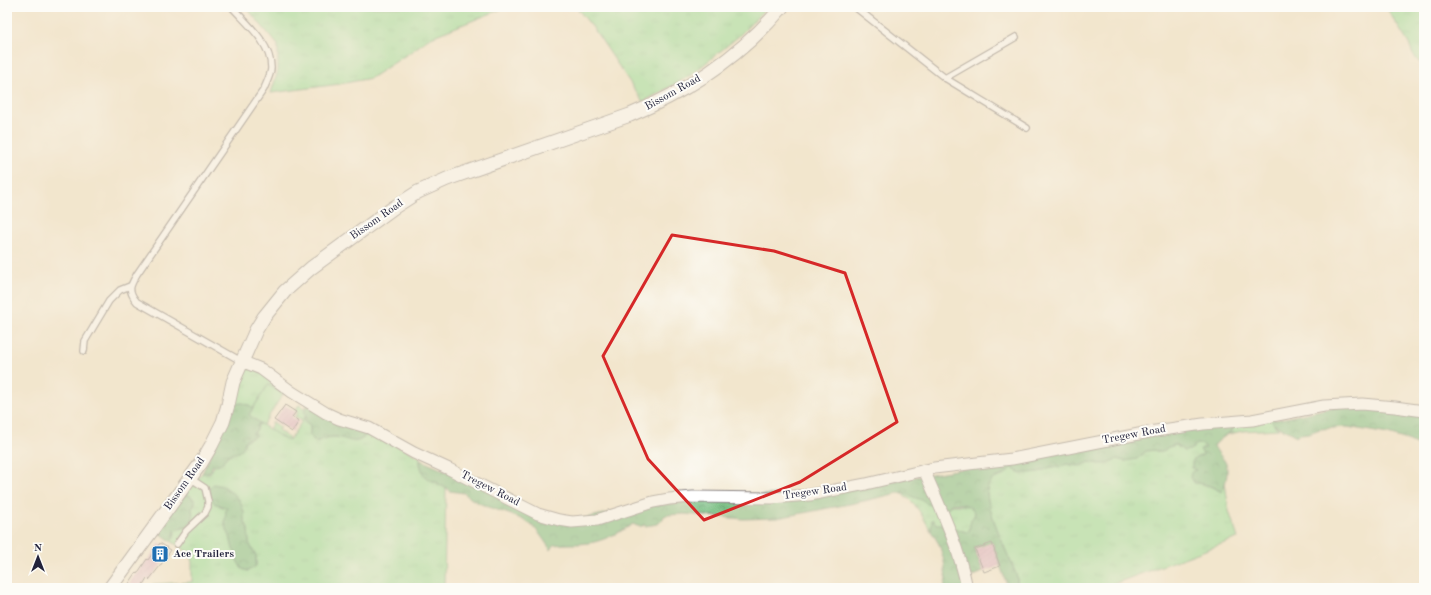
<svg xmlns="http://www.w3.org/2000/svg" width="1431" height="595" viewBox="0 0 1431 595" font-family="'Old Standard TT',serif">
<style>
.grass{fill:url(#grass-tufts);stroke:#5c806a;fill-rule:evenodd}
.forest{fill:url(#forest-crowns);stroke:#4d705e}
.garden{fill:#95df9a;stroke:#5c806a}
.building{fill:url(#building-hatch)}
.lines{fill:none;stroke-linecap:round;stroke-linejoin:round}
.service-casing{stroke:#8a8484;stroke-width:8}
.minor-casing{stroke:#8a8484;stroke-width:13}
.tertiary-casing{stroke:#8a8484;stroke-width:15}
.service{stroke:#fff;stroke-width:5.5}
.minor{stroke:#fff;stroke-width:11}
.tertiary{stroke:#fff;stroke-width:13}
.marked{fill:none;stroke:#d62828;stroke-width:3;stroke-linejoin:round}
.labels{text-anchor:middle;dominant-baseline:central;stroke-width:4;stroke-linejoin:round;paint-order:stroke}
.street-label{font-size:11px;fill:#22223b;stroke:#fdfcf7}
.poi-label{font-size:11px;font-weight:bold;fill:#22223b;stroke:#fdfcf7;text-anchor:start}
</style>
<defs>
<pattern id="grass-tufts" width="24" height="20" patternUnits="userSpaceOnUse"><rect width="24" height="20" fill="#95df9a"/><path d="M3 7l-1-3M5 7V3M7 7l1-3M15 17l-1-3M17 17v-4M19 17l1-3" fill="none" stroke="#80bf86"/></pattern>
<pattern id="forest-crowns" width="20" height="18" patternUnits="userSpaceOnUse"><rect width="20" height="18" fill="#78be82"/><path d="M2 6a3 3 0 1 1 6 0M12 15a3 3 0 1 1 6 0" fill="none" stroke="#629a6c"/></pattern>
<pattern id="building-hatch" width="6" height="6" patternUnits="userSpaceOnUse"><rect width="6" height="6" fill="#ddabc3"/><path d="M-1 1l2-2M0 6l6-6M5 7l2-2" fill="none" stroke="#bd93a8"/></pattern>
</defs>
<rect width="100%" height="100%" fill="#fdfcf7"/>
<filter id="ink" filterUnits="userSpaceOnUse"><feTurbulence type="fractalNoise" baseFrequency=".025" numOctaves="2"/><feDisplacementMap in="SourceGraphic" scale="8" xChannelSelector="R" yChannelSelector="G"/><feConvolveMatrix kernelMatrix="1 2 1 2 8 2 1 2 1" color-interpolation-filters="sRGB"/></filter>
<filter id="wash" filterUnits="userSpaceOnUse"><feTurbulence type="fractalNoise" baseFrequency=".012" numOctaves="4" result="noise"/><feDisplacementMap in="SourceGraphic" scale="16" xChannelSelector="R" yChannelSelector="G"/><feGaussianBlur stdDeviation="0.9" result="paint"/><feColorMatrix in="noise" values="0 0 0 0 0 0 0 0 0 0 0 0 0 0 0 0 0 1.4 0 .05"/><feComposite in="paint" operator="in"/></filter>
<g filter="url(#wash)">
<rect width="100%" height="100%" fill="#f2e6cd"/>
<g class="grass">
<polygon points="246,7 507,7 431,37 412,51 371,78 340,84 271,93 278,71 278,45"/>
<polygon points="576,7 767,7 739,36 691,75 643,102 594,29"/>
<polygon points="1386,7 1424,7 1424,67 1413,55 1409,44"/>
<polygon points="242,361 286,388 283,394 268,385 253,408 249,405 247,405 242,403 234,404"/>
<path d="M306 415 307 423 310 425V435L315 442C322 440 329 436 337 437 352 439 357 447 369 432L420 457V465L424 474 430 480 436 482 439 485 446 488 444 588H150L153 584 192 582V555L171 541 174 538 175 530 187 527 192 508 195 503 193 498 189 495H183L202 473H210L215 465 222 463C231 447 239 458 245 441L255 436 252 435 257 430 258 424H261L287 440 290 439ZM225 487 239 499 244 520 248 529 249 543 256 556V566L248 571 242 569 237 560V555L233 549 230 536 225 526 226 508 220 506 210 494V490Z"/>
<polygon points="1275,417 1274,425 1279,429 1242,431 1226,435 1232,432 1235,422"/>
<path d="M1197 444H1201L1206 448 1201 450 1203 455 1197 457V471L1194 483C1204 483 1213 487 1221 492L1225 482 1229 511 1238 538 1102 588H1019L1017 583V577C1011 561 981 499 988 486 993 475 998 480 1005 474 1007 473 1009 469 1011 467 1024 478 1024 469 1037 472L1045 468 1060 466 1066 464 1076 466 1090 462 1094 463 1117 459 1125 461 1141 456 1146 451 1154 450 1159 452H1162L1168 447 1176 445 1184 451C1190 450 1193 449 1197 444Z"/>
<path d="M899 492C906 492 937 506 946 510L951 505H969L975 514 970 525V531L966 532 957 529 947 537 945 536 946 532 932 520 931 531C922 516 916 501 899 492Z"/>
</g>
<g class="forest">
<path d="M242 403 247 405H249L253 408 249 415 261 424H258L257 430 252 434H256L255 436 245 441C244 444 244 447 241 450 233 457 230 448 222 463L212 466 211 470 207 474 202 473 234 404Z"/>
<path d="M306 405 369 432C356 448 351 439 336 437 329 436 322 440 315 442L310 435V425L304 421 306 417 304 411Z"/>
<path d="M1344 405 1420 416 1424 420V448L1419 446 1410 441 1388 434 1347 427 1320 429 1309 433 1300 434 1295 436 1294 434C1285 429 1278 429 1271 421Z"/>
<path d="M1235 422C1231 437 1222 435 1214 446 1217 452 1220 455 1224 460 1230 468 1226 484 1222 492 1213 487 1205 483 1195 483L1190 478 1191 472 1196 470 1192 468V462L1194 459 1203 455 1200 449 1206 448 1201 444H1197C1193 449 1190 450 1184 451L1176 445 1168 447 1162 452H1159L1154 450 1146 451 1137 459 1125 461 1117 459 1105 464H1098L1090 462 1080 466 1066 464 1059 468C1051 463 1045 472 1037 472 1032 473 1027 473 1021 474L1011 467C1009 469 1008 473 1005 474 997 479 993 476 988 486 981 499 1011 561 1017 577V583L1019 588H1008L992 542 974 548 983 572 964 579 966 588H944L946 579 944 561 939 544 931 531 932 519 936 524H944L946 532 945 536 947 537 955 528 966 532 969 531 971 520 975 514C970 504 962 503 951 504L946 510 937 508 932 505 927 504 924 501 911 496 903 492 855 503 777 518 743 519 684 514 667 515 664 516C660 526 655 524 645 526L644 524 643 526H637L633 524C620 532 604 541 589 543 577 545 566 543 554 545L551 550C544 541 539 531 530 524 509 510 482 510 464 493L450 491 444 486 439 485 438 483C434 481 431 481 428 479 423 476 420 465 420 460L564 522 639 507 862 486Z"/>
<polygon points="214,484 225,487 239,499 244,512 244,520 248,529 249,543 256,556 256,566 248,571 242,569 237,560 237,555 233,549 230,536 225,526 226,508 218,504 215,504 210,497 209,487"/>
<polygon points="184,495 189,495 195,501 194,506 192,508 193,519 187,527 175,530 174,538 171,541 154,529"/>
</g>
<g class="garden">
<polygon points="268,385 283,394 263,425 249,415"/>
<polygon points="299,405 306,409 304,411 306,415 302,421 295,417 298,412 295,410"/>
<polygon points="273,422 280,427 278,430 290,439 286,440 269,429"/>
</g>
<g id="blocks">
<g class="building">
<polygon points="285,405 296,412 292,417 299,421 292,432 274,420"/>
<polygon points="160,543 171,550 160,566 149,580 147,578 141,588 126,588 136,573 137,574 147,559 148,560"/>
<polygon points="992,543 1000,566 984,572 975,549"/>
</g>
</g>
</g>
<g filter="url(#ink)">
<use href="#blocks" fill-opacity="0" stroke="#8a8484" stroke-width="1"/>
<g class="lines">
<g class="service-casing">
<g id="service">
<path d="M232 7C247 24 271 43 271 68 271 75 266 83 264 89L137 274C130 286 127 290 137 302L241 361"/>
<polyline points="855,7 945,78 1027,128"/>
<polyline points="945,78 1016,37"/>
<polyline points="84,351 85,341 109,301 120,290 130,286"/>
<polyline points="177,544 186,531 205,513 208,507 208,501 205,488 190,478"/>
</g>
</g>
<g class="minor-casing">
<g id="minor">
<polyline points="241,361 261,369 292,392 326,413 339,419 369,428 414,453 449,469 516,503 538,514 559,520 572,522 597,520 653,502 669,499 693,497 772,498 810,495 866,484 934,468 1012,459 1149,432 1203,424 1252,420 1324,406 1362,404 1395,407 1424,411"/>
<path d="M924 470C941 509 959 547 967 588"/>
</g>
</g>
<g class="tertiary-casing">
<path id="tertiary" d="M110 588 201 463 211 446 223 422 228 405 233 382 256 330 264 317 285 291 311 268 393 208 418 192 447 179 630 115C688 91 741 56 782 7"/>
</g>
<use href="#service" class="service"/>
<use href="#minor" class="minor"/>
<use href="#tertiary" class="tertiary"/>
</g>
</g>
<path d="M0 0H1431V595H0ZM672 235 774 251 845 273 897 422 800 482 704 520 648 459 603 356Z" fill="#f2e6cd" fill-opacity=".55" fill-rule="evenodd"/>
<path class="marked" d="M672 235 774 251 845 273 897 422 800 482 704 520 648 459 603 356Z"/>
<defs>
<g id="building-square" transform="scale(0.9)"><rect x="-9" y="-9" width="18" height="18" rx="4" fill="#1f6fb2" stroke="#fdfcf7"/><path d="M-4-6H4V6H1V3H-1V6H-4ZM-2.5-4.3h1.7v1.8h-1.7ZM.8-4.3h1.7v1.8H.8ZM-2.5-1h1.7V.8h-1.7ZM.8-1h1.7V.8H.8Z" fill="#fff"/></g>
</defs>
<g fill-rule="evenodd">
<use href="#building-square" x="160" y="554"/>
</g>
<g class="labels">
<g class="street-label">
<text transform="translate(673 93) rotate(-29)">Bissom Road</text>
<text transform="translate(377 220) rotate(-35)">Bissom Road</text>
<text transform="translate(1134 435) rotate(-11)">Tregew Road</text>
<text transform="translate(185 484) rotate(-55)">Bissom Road</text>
<text transform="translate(490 489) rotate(27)">Tregew Road</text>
<text transform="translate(815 492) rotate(-8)">Tregew Road</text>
</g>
<g class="poi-label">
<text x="173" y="554">Ace Trailers</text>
</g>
</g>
<rect width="1431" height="595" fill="none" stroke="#fdfcf7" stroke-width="24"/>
<g transform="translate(38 557)" stroke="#fdfcf7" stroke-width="3" paint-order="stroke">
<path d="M0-3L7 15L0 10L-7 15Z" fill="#22223b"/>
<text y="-6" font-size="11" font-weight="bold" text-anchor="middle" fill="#22223b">N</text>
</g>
</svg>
